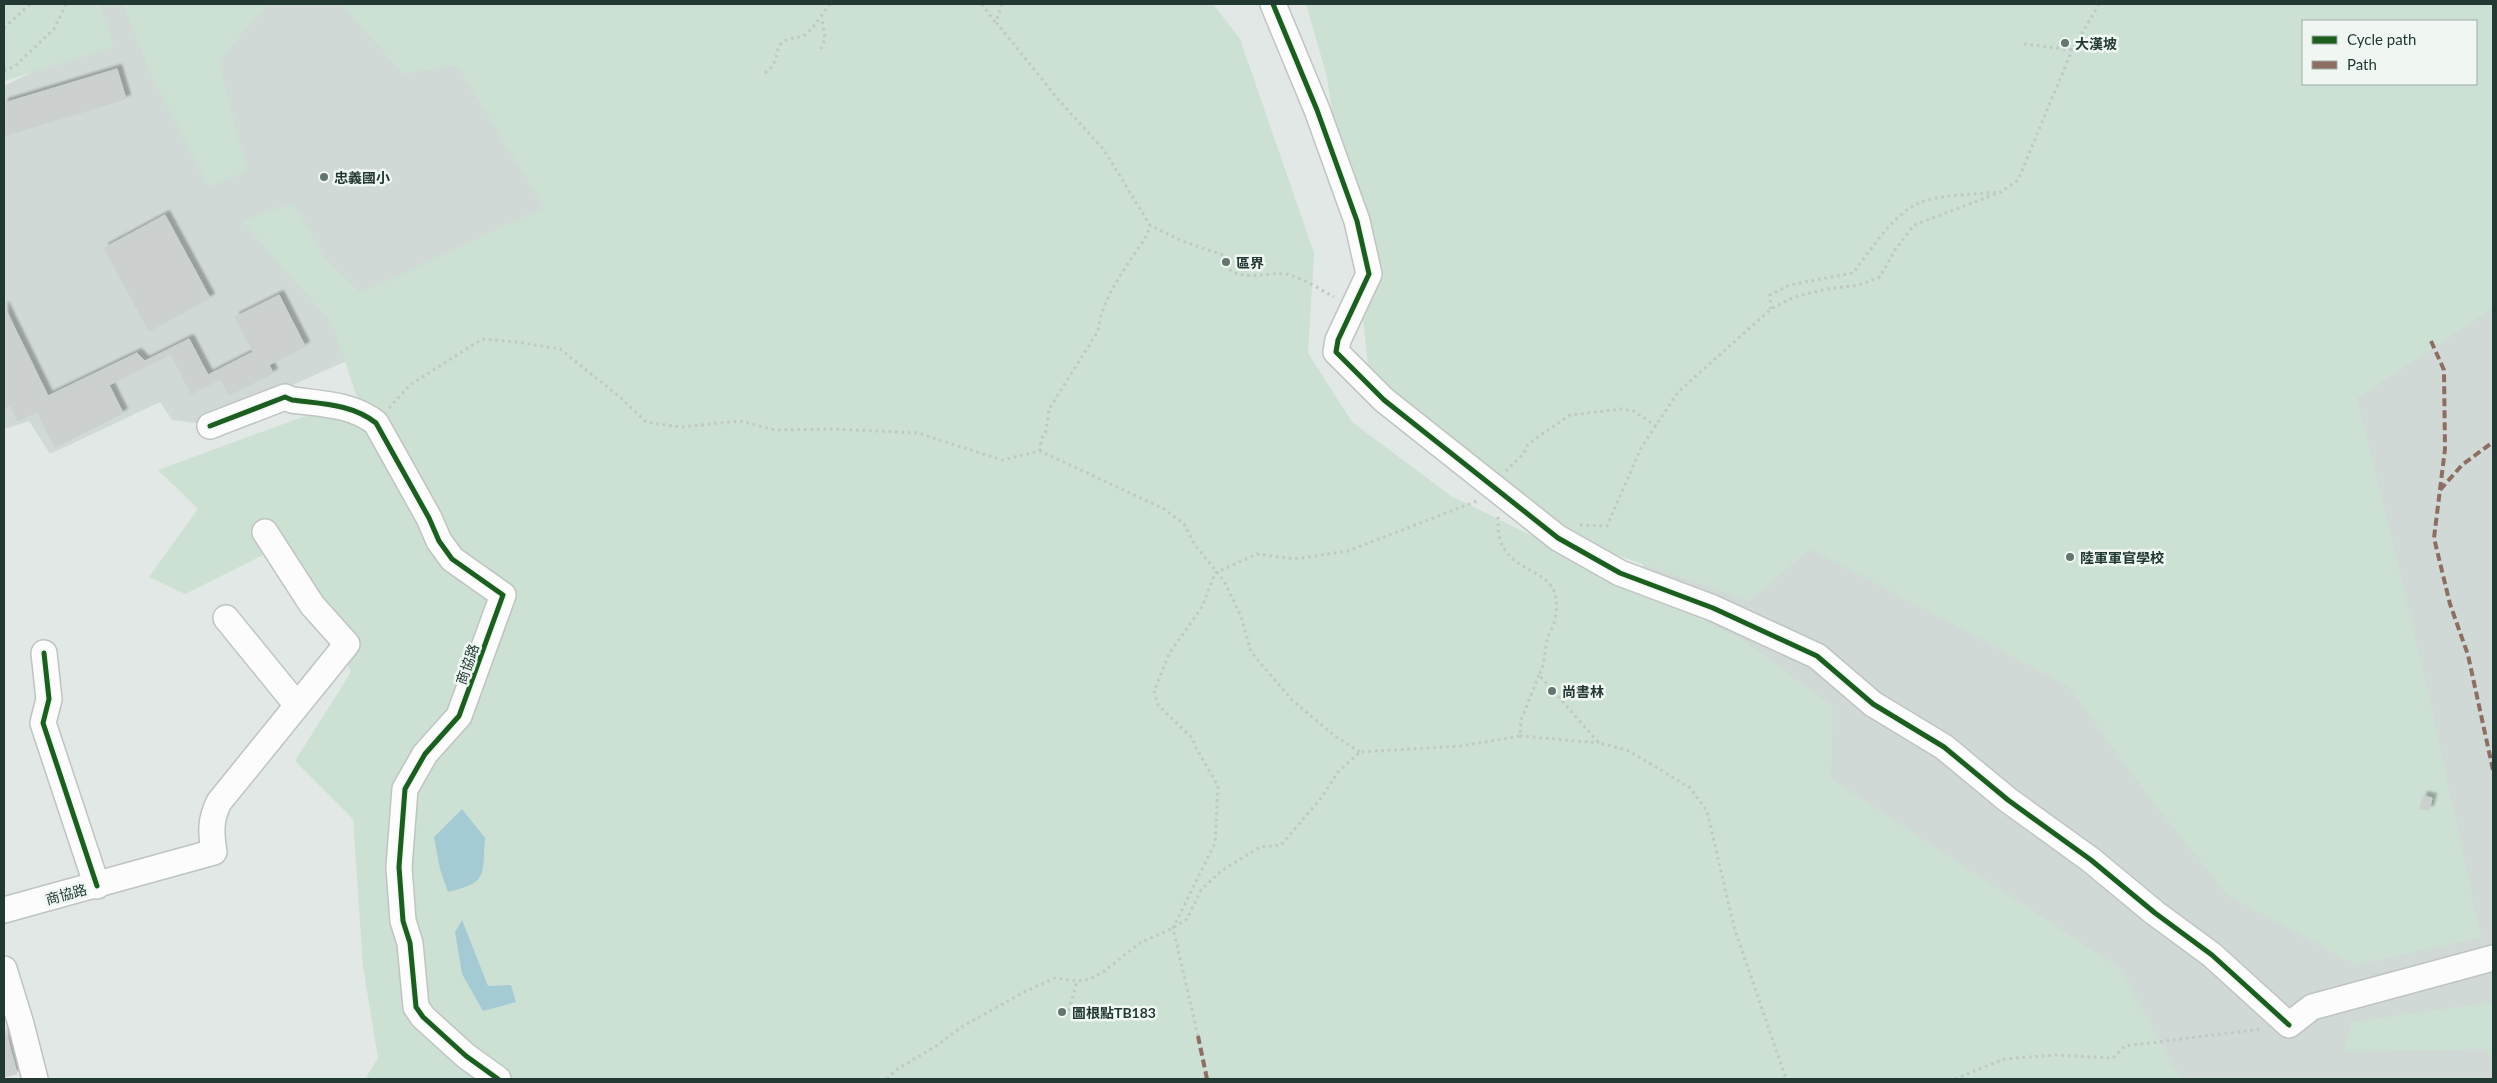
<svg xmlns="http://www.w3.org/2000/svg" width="2497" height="1083" viewBox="0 0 2497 1083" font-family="Lato,'Noto Sans TC',sans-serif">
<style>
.built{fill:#d0d9d5;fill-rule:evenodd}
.green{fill:#cce0d3;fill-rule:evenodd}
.water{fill:#a4cbd4}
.building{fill:#ccd1cf;stroke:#cbd1ce;filter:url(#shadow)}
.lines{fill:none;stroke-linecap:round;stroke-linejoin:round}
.minor-casing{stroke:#bfc4c2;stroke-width:28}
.path{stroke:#bfc8c4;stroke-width:3;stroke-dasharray:2.5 4;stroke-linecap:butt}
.minor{stroke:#fbfcfb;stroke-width:25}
.quiet{stroke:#8d6e63;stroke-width:4;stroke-dasharray:8 4;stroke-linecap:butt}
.cycleway-casing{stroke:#f0f7f3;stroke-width:8}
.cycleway{stroke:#1b5e20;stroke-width:5}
.poi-dot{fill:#657671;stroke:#f0f7f3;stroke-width:2}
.labels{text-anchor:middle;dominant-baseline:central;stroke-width:5;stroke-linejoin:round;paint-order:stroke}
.poi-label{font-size:14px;font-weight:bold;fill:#223933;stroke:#f0f7f3;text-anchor:start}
.street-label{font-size:14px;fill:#223933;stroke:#f0f7f3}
</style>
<defs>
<filter id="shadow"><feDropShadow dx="4.5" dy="-4.5" stdDeviation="1" flood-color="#0004"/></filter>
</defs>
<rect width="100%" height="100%" fill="#e2e8e5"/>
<g class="built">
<polygon points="94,4 584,4 637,248 344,362 205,424 172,420 160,402 50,454 29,421 4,429 4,86 100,38"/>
<path d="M2167 4H2493V1079H2137L1605 653 1688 462ZM2303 21H2476V84H2303Z"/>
</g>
<g class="green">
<polygon points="4,4 100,4 114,47 4,81"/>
<polygon points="123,4 267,4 219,61 247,171 209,187 153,78"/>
<polygon points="342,4 1213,4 1240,39 1314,253 1308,353 1352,422 1451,496 1742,639 1833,707 1831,779 2121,969 2173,1067 2183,1079 365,1079 378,1058 363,966 353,819 295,761 351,672 326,615 265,554 185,594 149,577 198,509 158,470 357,397 332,323 242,221 293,203 326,260 361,293 544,207 457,65 403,74"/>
<path d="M1306 4H2493V308L2357 398 2424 673 2481 937 2356 965 2229 896 2156 806 2069 687 1925 609 1810 549 1749 601 1602 550 1483 478 1372 404 1362 310 1327 77ZM2303 21H2476V84H2303Z"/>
<polygon points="2493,1002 2493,1057 2483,1049 2344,1052 2352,1022"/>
</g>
<g class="water">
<path d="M462 809 485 838C482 876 489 882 448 892L440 869 434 837Z"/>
<polygon points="462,920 488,986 511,985 516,1002 483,1011 462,974 455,932"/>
</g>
<g class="building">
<polygon points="117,69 126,99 4,136 4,103"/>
<polygon points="165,215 210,298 149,331 104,248"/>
<polygon points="279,295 305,346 269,365 273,373 229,395 221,379 191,394 171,354 109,385 123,413 55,447 37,412 18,421 10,405 4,408 4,306 48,396 137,353 145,361 189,339 208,375 253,352 235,317"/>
<polygon points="2423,796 2432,798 2429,810 2420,809"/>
<polygon points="4,1026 17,1074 4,1077"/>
</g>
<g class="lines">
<g class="minor-casing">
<g id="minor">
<polyline points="1273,4 1317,110 1357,221 1369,274 1338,340 1336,352 1384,400 1558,538 1620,573 1713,608 1817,656 1873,704 1944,747 2008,800 2091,860 2155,913 2212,955 2289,1025 2312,1007 2493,958"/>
<path d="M210 426 285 397 292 400C322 404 352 404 376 423L429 518 439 541 452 559 503 595 459 716 425 754 405 789 399 867 403 921 410 943 416 1007 423 1017 466 1056 498 1079"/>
<polyline points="226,618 296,704"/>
<polyline points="44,653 49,699 43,723 97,886"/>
<path d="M4 910 214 852C211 833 210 820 219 802L347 644 312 605 265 532"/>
<polyline points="4,969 21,1024 35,1079"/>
</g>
</g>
<g class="path">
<polyline points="982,4 995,22"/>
<path d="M1002 4 996 22 1057 98 1104 150 1150 225 1182 241 1226 256 1231 272C1255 280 1264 272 1285 274 1302 277 1319 289 1334 297"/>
<polyline points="4,28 30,4"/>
<polyline points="2024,44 2072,50"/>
<polyline points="821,49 825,39 822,18"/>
<polyline points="4,71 15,66 54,29 66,4"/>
<path d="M765 73C781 60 773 54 781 44 788 36 798 40 806 34 816 25 822 14 830 4"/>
<path d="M1771 309 1770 295 1789 285 1853 273C1870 251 1893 214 1919 203 1940 194 1974 195 1997 192"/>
<polyline points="389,408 410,385 482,339 518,342 560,349 621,398 646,422 681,427 740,421 775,430 835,429 918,433 1002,460 1040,451 1164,509 1184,524 1195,545 1224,581 1241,616 1251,652 1292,700 1335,736 1360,752"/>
<path d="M1040 451 1041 440 1046 431 1049 409 1098 331C1102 296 1128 265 1147 235L1150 225"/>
<polyline points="1506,471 1524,453 1528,444 1570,415 1622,409 1634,411 1656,426"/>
<path d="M1498 517C1498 525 1498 540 1503 547 1523 580 1567 567 1554 623 1553 628 1549 632 1548 637 1544 650 1546 662 1539 675L1599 743 1627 750 1656 767 1690 788 1707 811 1734 927 1786 1079"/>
<polyline points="1580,525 1607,526 1641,448 1678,392 1771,309 1794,297 1827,289 1859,285 1880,277 1895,250 1914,225 2001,192 2018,180 2072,50 2099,4"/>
<polyline points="1520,736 1599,743"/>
<polyline points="1069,1011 1077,981"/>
<polyline points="1198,1036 1173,928 1215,843 1218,786 1195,746 1193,739 1158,705 1154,691 1169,654 1202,607 1215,573 1257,554 1295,559 1348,551 1477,501"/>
<polyline points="887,1079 896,1070 936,1046 963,1026 1026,991 1055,978 1077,981 1090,979 1103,972 1140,943 1173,928 1187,919 1201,890 1221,871 1260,847 1281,845 1322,797 1338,772 1360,752 1461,746 1520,736 1521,720 1539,675"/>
<polyline points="1955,1079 2004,1059 2056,1055 2113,1058 2125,1046 2262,1029"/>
</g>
<use href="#minor" class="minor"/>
<g class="quiet">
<polyline points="2431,341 2444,370 2445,449 2434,538 2450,604 2468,655 2493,770"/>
<polyline points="2440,490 2462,465 2493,442"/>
<polyline points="1198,1036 1207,1079"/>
</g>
<g class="cycleway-casing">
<g id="cycleway">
<polyline points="1273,4 1317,110 1357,221 1369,274 1338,340 1336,352 1384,400 1558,538 1620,573 1713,608 1817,656 1873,704 1944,747 2008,800 2091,860 2155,913 2212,955 2289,1025"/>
<path d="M210 426 285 397 292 400C322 404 352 404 376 423L429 518 439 541 452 559 503 595 459 716 425 754 405 789 399 867 403 921 410 943 416 1007 423 1017 466 1056 498 1079"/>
<polyline points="44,653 49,699 43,723 97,886"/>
</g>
</g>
<use href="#cycleway" class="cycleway"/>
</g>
<g class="poi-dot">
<circle cx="2065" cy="43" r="5"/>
<circle cx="324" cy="177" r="5"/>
<circle cx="1226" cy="262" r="5"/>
<circle cx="2070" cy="557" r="5"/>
<circle cx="1552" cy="691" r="5"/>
<circle cx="1062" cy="1012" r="5"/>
</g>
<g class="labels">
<g class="poi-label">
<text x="2075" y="43">大漢坡</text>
<text x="334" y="177">忠義國小</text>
<text x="1236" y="262">區界</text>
<text x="2080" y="557">陸軍軍官學校</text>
<text x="1562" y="691">尚書林</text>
<text x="1072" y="1012">圖根點TB183</text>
</g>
<g class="street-label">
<text transform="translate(467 664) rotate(-71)">商協路</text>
<text transform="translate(66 894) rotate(-15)">商協路</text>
</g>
</g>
<rect width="2497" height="1083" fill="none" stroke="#223933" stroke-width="10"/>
<rect x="2302" y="20" width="175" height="65" fill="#f0f7f3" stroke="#9eaba6"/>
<rect x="2312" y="36" width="25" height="8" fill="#1b5e20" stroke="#9eaba6"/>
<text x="2347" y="45" font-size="15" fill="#223933">Cycle path</text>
<rect x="2312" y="61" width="25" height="8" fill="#8d6e63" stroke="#9eaba6"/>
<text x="2347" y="70" font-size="15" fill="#223933">Path</text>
</svg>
